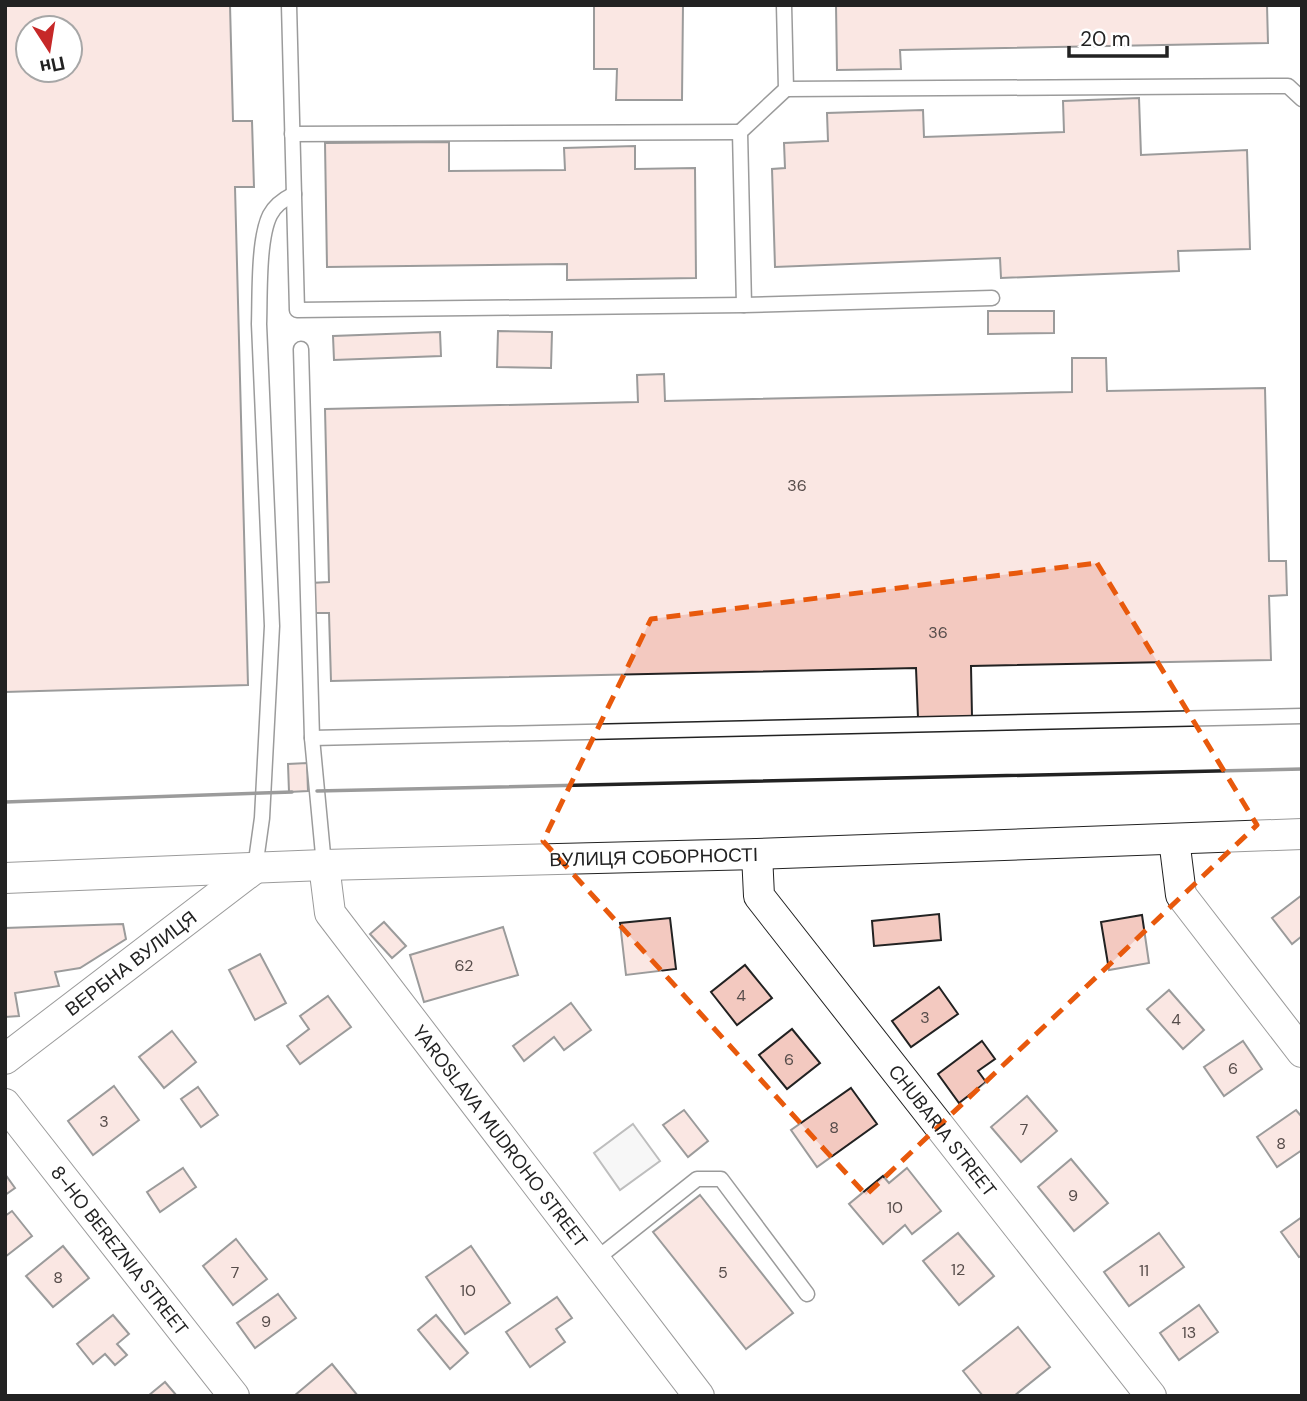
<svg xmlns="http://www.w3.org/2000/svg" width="1307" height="1401" viewBox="0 0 1307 1401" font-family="'DM Sans',sans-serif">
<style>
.green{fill:#eee;stroke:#6f6f6f;stroke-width:2}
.building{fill:#f3c9c0;stroke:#222;stroke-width:2;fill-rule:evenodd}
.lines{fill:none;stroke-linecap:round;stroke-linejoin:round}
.lane-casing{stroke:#222;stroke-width:17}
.street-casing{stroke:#222;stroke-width:32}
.lane{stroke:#fff;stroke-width:14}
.street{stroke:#fff;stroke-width:30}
.wall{stroke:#222;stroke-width:3.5}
.marked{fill:none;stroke:#e8590c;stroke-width:5;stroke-dasharray:14 9;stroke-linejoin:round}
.labels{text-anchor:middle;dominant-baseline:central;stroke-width:5;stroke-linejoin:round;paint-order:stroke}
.number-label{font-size:16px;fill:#564c4a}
.street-label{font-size:19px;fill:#222;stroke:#fff}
</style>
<rect width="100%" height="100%" fill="#fff"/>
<polygon class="green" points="633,1124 660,1161 620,1190 594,1153"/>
<g class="building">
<path d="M5 5H230L233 121H252L254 187H235L248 685 5 692ZM28 28H70V70H28Z"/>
<polygon points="594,5 683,5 682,100 616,100 617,69 594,69"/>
<polygon points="836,5 1267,5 1268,43 900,50 901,69 837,70"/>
<polygon points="1139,98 1141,155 1247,150 1250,249 1178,251 1179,271 1001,278 1000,258 775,267 772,169 785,168 784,143 828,141 827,113 923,110 924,137 1064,132 1063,101"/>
<polygon points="449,142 449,171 565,170 564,148 635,146 635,169 695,168 696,278 567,280 567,264 327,267 325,143"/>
<polygon points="988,311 1054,311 1054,333 988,334"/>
<polygon points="498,331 552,332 551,368 497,367"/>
<polygon points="440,332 441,356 334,360 333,336"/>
<polygon points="1072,358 1106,358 1107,391 1265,388 1269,561 1286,561 1287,595 1269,596 1271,660 971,666 972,717 918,718 916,668 331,681 329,613 310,613 310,583 329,582 325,409 638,402 637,375 664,374 665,401 1072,392"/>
<polygon points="307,763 308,791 289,792 288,764"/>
<polygon points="1302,895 1302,936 1292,944 1272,918"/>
<polygon points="939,914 941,940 874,946 872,921"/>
<polygon points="1142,915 1149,963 1109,970 1101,922"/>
<polygon points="670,918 676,969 626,975 620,923"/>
<polygon points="384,922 406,946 392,958 370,934"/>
<polygon points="123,924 126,939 80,968 55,972 59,986 15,993 19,1016 5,1017 5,928"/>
<polygon points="503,927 518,975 424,1002 410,955"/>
<polygon points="260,954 286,1003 255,1020 229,970"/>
<polygon points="745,965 772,998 737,1025 711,992"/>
<polygon points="939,987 958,1014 911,1047 892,1021"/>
<polygon points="1169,990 1204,1030 1183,1049 1147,1009"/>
<polygon points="328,996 351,1027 300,1064 287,1046 309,1029 300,1016"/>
<polygon points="571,1003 591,1030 564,1050 554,1037 524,1061 513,1046"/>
<polygon points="792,1029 820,1063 787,1089 759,1055"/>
<polygon points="172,1031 196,1062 164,1088 139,1057"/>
<polygon points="982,1041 995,1059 978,1071 986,1082 959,1103 938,1074"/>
<polygon points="1243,1041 1262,1069 1224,1096 1204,1067"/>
<polygon points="114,1086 139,1120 93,1155 68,1121"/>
<polygon points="198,1087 218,1115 201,1127 181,1099"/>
<polygon points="851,1088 877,1124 817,1167 791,1130"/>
<polygon points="1027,1096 1057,1131 1021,1162 991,1127"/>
<polygon points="684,1110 708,1141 688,1157 663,1125"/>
<polygon points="1296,1110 1302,1117 1302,1150 1277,1167 1257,1137"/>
<polygon points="1071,1159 1108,1203 1074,1231 1038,1187"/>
<polygon points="183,1168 196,1187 160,1212 147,1192"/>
<polygon points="907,1168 941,1211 912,1234 905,1225 883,1244 849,1204 883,1176 889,1183"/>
<polygon points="5,1174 15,1188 5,1195"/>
<polygon points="700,1195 793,1313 746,1349 653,1232"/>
<polygon points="12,1211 32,1236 5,1257 5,1216"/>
<polygon points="1302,1217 1302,1256 1299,1257 1281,1232"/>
<polygon points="958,1233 994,1276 959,1305 923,1261"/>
<polygon points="1159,1233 1184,1267 1129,1306 1104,1272"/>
<polygon points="236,1239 267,1279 233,1305 203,1266"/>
<polygon points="63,1246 89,1278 53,1307 26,1276"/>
<polygon points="471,1246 510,1303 465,1334 426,1277"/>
<polygon points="278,1294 296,1318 255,1348 237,1323"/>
<polygon points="557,1297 572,1318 556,1329 565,1342 530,1367 506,1332"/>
<polygon points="1199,1305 1218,1332 1179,1360 1160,1333"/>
<polygon points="113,1315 129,1334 117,1344 127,1355 115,1365 105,1354 93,1364 77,1344"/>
<polygon points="436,1315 468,1353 450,1369 418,1330"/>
<polygon points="1018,1327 1050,1367 1014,1396 983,1396 963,1371"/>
<polygon points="332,1364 358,1396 294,1396"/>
<polygon points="165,1382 177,1396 148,1396"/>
</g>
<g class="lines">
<g class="lane-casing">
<g id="lane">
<polyline points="289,5 297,310 744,305 992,298"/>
<polyline points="786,89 1288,86 1302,99"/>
<polyline points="292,134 740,132"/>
<polyline points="744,305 740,132 786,89 784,5"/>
<polyline points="301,349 312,738 324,865"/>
<polyline points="312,738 1302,716"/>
<path d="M255 868 262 818 272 626 259 324C260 296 258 239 270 215 275 205 284 199 294 194"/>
<polyline points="595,1260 697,1179 721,1179 807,1294"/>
</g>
</g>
<g class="street-casing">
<g id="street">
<polyline points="1174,839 1181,895 1302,1052"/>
<path id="s1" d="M757 854 759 896 1151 1396"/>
<path id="s2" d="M324 865 330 913 699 1396"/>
<path id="s3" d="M5 878 324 865 757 854 1302 834"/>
<path id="s4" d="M5 1059 255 868"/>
<path id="s5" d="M5 1104 234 1396"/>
</g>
</g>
<use href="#lane" class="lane"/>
<use href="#street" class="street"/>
<g class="wall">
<polyline points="317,791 1302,769"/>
<polyline points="5,802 292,792"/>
</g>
</g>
<path d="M0 0H1307V1401H0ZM1097 563 1257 825 866 1195 543 841 651 619Z" fill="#fff" fill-opacity=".55" fill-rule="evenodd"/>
<path class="marked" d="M1097 563 1257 825 866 1195 543 841 651 619Z"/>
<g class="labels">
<g class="number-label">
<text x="797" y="485">36</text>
<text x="938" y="632">36</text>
<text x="464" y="965">62</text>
<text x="741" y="995">4</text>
<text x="925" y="1017">3</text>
<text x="1176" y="1019">4</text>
<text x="789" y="1059">6</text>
<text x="1233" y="1068">6</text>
<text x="104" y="1121">3</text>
<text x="834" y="1127">8</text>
<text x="1024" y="1129">7</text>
<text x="1281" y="1143">8</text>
<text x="1073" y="1195">9</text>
<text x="895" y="1207">10</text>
<text x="958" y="1269">12</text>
<text x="1144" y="1270">11</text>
<text x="235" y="1272">7</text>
<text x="723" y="1272">5</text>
<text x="58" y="1277">8</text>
<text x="468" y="1290">10</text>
<text x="266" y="1321">9</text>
<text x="1189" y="1332">13</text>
</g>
<g class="street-label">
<text stroke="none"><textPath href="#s3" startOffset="649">ВУЛИЦЯ СОБОРНОСТІ</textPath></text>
<text stroke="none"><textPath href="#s4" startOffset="158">ВЕРБНА ВУЛИЦЯ</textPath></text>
<text stroke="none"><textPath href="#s1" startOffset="340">CHUBARIA STREET</textPath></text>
<text stroke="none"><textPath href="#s2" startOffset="329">YAROSLAVA MUDROHO STREET</textPath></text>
<text stroke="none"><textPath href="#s5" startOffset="186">8-HO BEREZNIA STREET</textPath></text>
</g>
</g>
<rect width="1307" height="1401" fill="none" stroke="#222222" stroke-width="14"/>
<g transform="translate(49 49) rotate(168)"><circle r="33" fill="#ffffff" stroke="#a7a7a7" stroke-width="2"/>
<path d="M0-5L12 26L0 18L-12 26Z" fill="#c62828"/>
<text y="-10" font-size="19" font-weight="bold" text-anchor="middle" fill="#222222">Пн</text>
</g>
<path d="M1069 46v10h98v-10" fill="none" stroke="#222222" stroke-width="3.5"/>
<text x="1080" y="46" font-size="21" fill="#222222" stroke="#ffffff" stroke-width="5" paint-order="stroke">20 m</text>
</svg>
